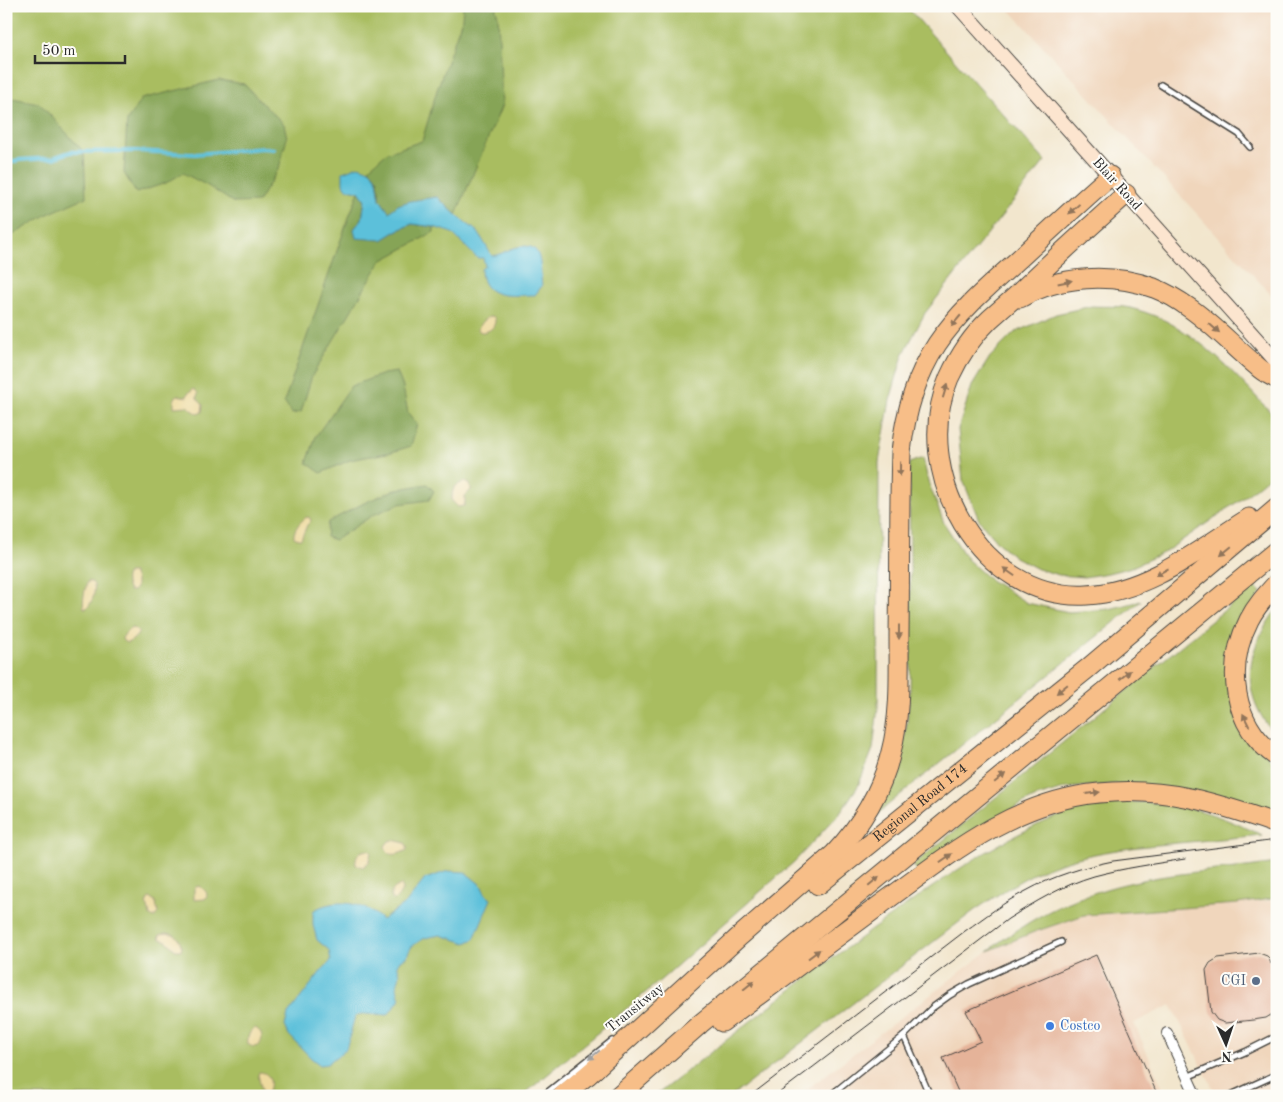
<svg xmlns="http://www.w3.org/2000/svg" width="1283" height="1102" viewBox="0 0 1283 1102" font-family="'Old Standard TT',serif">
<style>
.built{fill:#f0d6bc}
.green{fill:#a9bd61;stroke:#6a7446}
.forest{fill:#86a457;stroke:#586841}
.sand{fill:#eeda9e;stroke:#8c8264}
.water{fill:#5cc0da;stroke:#447682}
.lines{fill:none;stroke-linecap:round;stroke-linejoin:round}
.stream{stroke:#5cc0da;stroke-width:4}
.building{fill:#e5b399}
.lane-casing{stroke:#494743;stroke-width:8}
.street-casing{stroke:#494743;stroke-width:12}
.secondary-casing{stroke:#494743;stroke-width:16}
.highway-casing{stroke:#494743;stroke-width:21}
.lane{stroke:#fff;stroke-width:5}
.street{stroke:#fff;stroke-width:10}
.secondary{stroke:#fce5cf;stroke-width:14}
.highway{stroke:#f7be88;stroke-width:19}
.tram{stroke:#2b2b2b;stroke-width:1}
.oneway{fill:#91745a}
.oneway2{fill:#a0a0a0}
.service-dot{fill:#5c6f8a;stroke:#fdfcf7;stroke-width:2}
.shop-dot{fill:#3f7fe0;stroke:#fdfcf7;stroke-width:2}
.labels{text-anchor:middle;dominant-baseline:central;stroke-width:4;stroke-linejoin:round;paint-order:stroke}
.street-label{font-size:14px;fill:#2b2b2b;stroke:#fdfcf7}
.service-label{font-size:14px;fill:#4e5e75;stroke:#fdfcf7;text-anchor:end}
.shop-label{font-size:14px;fill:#366cbe;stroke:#fdfcf7;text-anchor:start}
</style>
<rect width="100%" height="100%" fill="#fdfcf7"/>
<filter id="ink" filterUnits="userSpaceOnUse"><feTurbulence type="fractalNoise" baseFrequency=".02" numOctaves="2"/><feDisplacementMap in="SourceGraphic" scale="10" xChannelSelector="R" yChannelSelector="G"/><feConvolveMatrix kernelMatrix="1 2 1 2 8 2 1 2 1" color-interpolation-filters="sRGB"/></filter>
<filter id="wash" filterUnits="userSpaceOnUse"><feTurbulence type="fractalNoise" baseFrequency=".0096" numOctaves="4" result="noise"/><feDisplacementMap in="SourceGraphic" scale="20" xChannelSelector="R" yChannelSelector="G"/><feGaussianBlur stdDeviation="1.12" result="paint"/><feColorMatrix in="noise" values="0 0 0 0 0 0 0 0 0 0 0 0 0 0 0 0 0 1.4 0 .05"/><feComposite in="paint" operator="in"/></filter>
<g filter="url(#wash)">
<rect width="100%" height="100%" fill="#f2e6cd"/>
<g class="built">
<polygon points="1006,6 1277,6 1277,301"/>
<polygon points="1277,900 1277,1096 1217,1096 1171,1005 1134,1023 1166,1096 798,1096 988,951 1034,932 1084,915 1237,904"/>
</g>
<g class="green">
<polygon points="6,6 906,6 1045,161 925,313 903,355 890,400 879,462 878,707 873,749 858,786 839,814 795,861 663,978 522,1096 6,1096"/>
<path d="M1092 306C1105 307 1122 305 1134 309 1194 324 1236 376 1277 419V470L1247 495 1210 521 1165 552 1132 567 1108 573 1084 577 1059 575 1038 569 1015 557 998 543 979 520 963 480 958 429 972 386 990 357 1014 333 1056 314Z"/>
<polygon points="923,458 928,481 944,523 967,559 989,579 1027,603 1069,612 1109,609 1141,601 895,799 874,817 886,793 898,763 904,741 907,722 910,690 911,646 909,463"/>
<polygon points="1254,586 1261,592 1231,641 1227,658 1226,672 1227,687 1273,764 1277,767 1277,815 1116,784 1067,788 1034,798 990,821 918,872 913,865"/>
<path d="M1277 609V737C1239 695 1244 652 1277 609Z"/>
<path d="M1116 802C1138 802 1160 802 1182 806 1210 812 1236 823 1262 835 1231 838 1199 841 1167 844 1126 848 1083 853 1044 869 1020 879 998 895 975 910L732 1096H655C736 1033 817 967 901 909 959 868 1017 827 1086 807 1095 805 1106 804 1116 802Z"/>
<path d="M1277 863V898L1237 904 1084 915 1034 932 988 951C996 945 1004 938 1013 933 1058 901 1112 884 1166 876 1203 870 1240 869 1277 863Z"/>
</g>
<g class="forest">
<polygon points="463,6 495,6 498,16 502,105 456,215 437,197 424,200 389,212 380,200 378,180 369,168 386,153 422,141 437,90 462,19"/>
<polygon points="219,80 244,84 264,105 284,124 287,138 279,168 258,202 234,203 208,186 183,173 166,183 136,193 124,173 127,121 141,99"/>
<polygon points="6,97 39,103 84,152 86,197 48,214 6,239"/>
<polygon points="359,191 365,200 362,219 354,229 382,240 398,230 412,224 434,227 434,232 381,261 312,376 301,412 292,414 284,402 345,228"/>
<polygon points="397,372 403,387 408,413 417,424 411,446 392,452 350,460 321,473 307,463 316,436 351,386 383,374"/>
<polygon points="427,484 434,491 429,500 399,504 373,515 335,540 326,537 328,522 364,503 394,490"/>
</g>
<g class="sand">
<path d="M492 316 495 318C496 327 490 332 481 332L478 330C479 323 485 318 492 316Z"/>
<polygon points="194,389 198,393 197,398 203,405 202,412 198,414 187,406 174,407 174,400 177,395 187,397 188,393"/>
<path d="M464 482 470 484 471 490 465 496V502L464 506 458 507 452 501C452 489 453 486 464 482Z"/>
<path d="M307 517 310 518 311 521 307 525 301 539H298L294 537C293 530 301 520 307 517Z"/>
<path d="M128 573H133L136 580V588L133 591H129C126 586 124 578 128 573Z"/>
<path d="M88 581C89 582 91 582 92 582 98 587 92 604 87 608H84C82 602 85 587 88 581Z"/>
<path d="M132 628 135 629 139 631C137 637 133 640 127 643L123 641 122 638 128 630Z"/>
<path d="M393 840 405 843 407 846V850C399 854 388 859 385 846L389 841Z"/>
<path d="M369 850 371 852 369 862 363 867 356 865C355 855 358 851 369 850Z"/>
<path d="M401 885 403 888C401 892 398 900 393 900L391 897C391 890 395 887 401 885Z"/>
<path d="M200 886C204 890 210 893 205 899L194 900V889L196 887Z"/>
<polygon points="150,898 154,900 156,903 158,913 154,918 150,916 148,907 146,904 148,899"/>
<path d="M166 933C179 935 177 936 182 947L181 950H175L167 941 160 939 159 936 162 934Z"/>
<path d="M255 1028C269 1034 259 1054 248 1044 247 1038 249 1031 255 1028Z"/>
<path d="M259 1072C270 1072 273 1083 268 1092H264L262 1091 258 1075Z"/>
</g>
<g class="water">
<path d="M358 166C381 172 376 181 380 199 382 203 386 208 389 212L398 205 410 201 437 197 456 215 478 232 492 256C499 255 504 252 511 249 545 237 539 264 542 286L535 295C512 295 481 301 481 269L485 266 483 258H477L452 233 434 227 412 224 398 230 382 240 356 238 354 229 362 219 365 200 359 191 347 189 343 183V172Z"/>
<path d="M448 871 465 872 481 885 486 895 491 899 474 939 466 943 440 935 425 938 412 946 406 957 400 960 397 965C402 977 399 976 397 986 397 990 399 995 400 999L388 1015 361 1014 355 1016 346 1049 327 1064 320 1065 311 1058 289 1035 285 1026 288 1014 322 970 331 961 329 950 317 940 313 925V911C334 897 365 902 382 920L406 903 425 879Z"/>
</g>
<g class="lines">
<polyline class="stream" points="6,164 18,160 53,158 70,152 135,151 195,154 263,148 274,149"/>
</g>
<g id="blocks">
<g class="building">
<polygon points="1259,953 1267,956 1269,958 1271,964 1273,963 1275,974 1277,973 1277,1007 1274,1013 1266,1018 1253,1020 1225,1023 1217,1020 1211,1012 1206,970 1210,963 1218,958"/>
<polygon points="1096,955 1158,1096 960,1096 943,1058 981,1041 966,1011"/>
</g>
</g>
</g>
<g filter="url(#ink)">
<use href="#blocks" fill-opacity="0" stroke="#494743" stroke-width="1"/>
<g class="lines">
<g class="lane-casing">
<g id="lane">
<polyline points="1161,85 1239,134 1250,147"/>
<polyline points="904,1036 930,1096"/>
<polyline points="1187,1077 1245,1052 1277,1036"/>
<polyline points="543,1096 612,1041"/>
<polyline points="830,1096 836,1091"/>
<polyline points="838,1096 836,1091 904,1036 932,1008 950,995 969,984 1061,942"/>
<polyline points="1229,1096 1273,1076 1277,1073"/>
</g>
</g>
<g class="street-casing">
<polyline id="street" points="1167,1033 1196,1096"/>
</g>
<g class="secondary-casing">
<polyline id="secondary" points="958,6 1277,362"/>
</g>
<g class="highway-casing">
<g id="highway">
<path d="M1126 194C1089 228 1051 261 1015 297 1007 304 998 312 990 319 972 336 959 356 949 378 909 471 980 601 1087 595 1147 592 1200 549 1249 518"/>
<path d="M1020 298C1060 275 1112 273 1154 288 1167 293 1180 301 1191 309 1215 326 1235 348 1258 367 1263 372 1270 375 1277 379"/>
<path d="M1277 583C1266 595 1256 606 1249 620 1225 667 1232 725 1277 757"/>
<path id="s1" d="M818 885 1087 669 1277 508"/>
<path d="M722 1022C775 983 827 944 880 905 947 856 1013 801 1099 793 1164 786 1217 803 1277 824"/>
<path d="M587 1076 740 936 834 854C861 825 882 790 891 752 901 714 899 673 899 634 900 573 899 512 901 452 905 414 916 376 937 344 959 311 990 285 1019 259 1049 231 1079 203 1110 176"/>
<polyline points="562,1096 596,1068"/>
<polyline points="618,1096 700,1024 1277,550"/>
</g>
</g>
<use href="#lane" class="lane"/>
<use href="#street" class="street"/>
<use href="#secondary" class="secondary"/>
<use href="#highway" class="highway"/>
<g class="tram">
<path d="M750 1096 965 931C985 917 1004 902 1026 891 1053 876 1083 867 1113 861L1277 840"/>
<path d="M775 1096 1008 919C1035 902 1063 885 1094 876 1124 868 1154 864 1185 859"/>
</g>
</g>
<defs><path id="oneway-solid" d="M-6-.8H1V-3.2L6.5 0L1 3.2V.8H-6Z" transform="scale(1.25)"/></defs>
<g class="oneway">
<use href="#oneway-solid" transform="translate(1074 209) rotate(137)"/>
<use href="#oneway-solid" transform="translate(1065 282) rotate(-12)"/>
<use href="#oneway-solid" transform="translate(956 321) rotate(130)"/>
<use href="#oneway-solid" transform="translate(1214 328) rotate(41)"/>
<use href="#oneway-solid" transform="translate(945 391) rotate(-73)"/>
<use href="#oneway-solid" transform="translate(900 469) rotate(91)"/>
<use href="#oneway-solid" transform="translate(1226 551) rotate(140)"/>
<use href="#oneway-solid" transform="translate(1009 572) rotate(-145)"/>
<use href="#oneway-solid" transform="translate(1162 572) rotate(151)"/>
<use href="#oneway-solid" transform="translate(899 632) rotate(90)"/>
<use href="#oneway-solid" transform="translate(1125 675) rotate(-39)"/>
<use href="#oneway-solid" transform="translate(1062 689) rotate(141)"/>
<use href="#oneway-solid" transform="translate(1246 720) rotate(-116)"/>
<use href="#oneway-solid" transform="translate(1000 778) rotate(-39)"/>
<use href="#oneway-solid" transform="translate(1093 793) rotate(-7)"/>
<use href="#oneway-solid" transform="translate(946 858) rotate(-35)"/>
<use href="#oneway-solid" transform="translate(874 881) rotate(-40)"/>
<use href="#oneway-solid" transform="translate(814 954) rotate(-37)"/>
<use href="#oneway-solid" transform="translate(749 985) rotate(-39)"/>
</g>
<use class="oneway2" href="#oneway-solid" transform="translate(594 1055) rotate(141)"/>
</g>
<circle class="service-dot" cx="1256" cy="981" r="5"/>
<circle class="shop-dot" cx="1050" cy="1026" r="5"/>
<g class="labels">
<g class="street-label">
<text transform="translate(1117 184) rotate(48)">Blair Road</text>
<text stroke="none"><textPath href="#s1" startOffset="131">Regional Road 174</textPath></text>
<text transform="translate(635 1008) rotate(-39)">Transitway</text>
</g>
<g class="service-label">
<text x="1246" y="981">CGI</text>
</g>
<g class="shop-label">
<text x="1060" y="1026">Costco</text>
</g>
</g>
<rect width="1283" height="1102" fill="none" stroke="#fdfcf7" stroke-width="25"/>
<g transform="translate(1226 1044) rotate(177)" stroke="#fdfcf7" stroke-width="4" paint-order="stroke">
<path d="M0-4L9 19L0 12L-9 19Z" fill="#2b2b2b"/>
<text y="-8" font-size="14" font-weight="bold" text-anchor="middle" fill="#2b2b2b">N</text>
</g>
<path d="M35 55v8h90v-8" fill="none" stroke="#2b2b2b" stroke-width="2.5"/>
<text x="42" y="55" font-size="15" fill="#2b2b2b" stroke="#fdfcf7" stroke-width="4" paint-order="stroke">50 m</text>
</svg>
